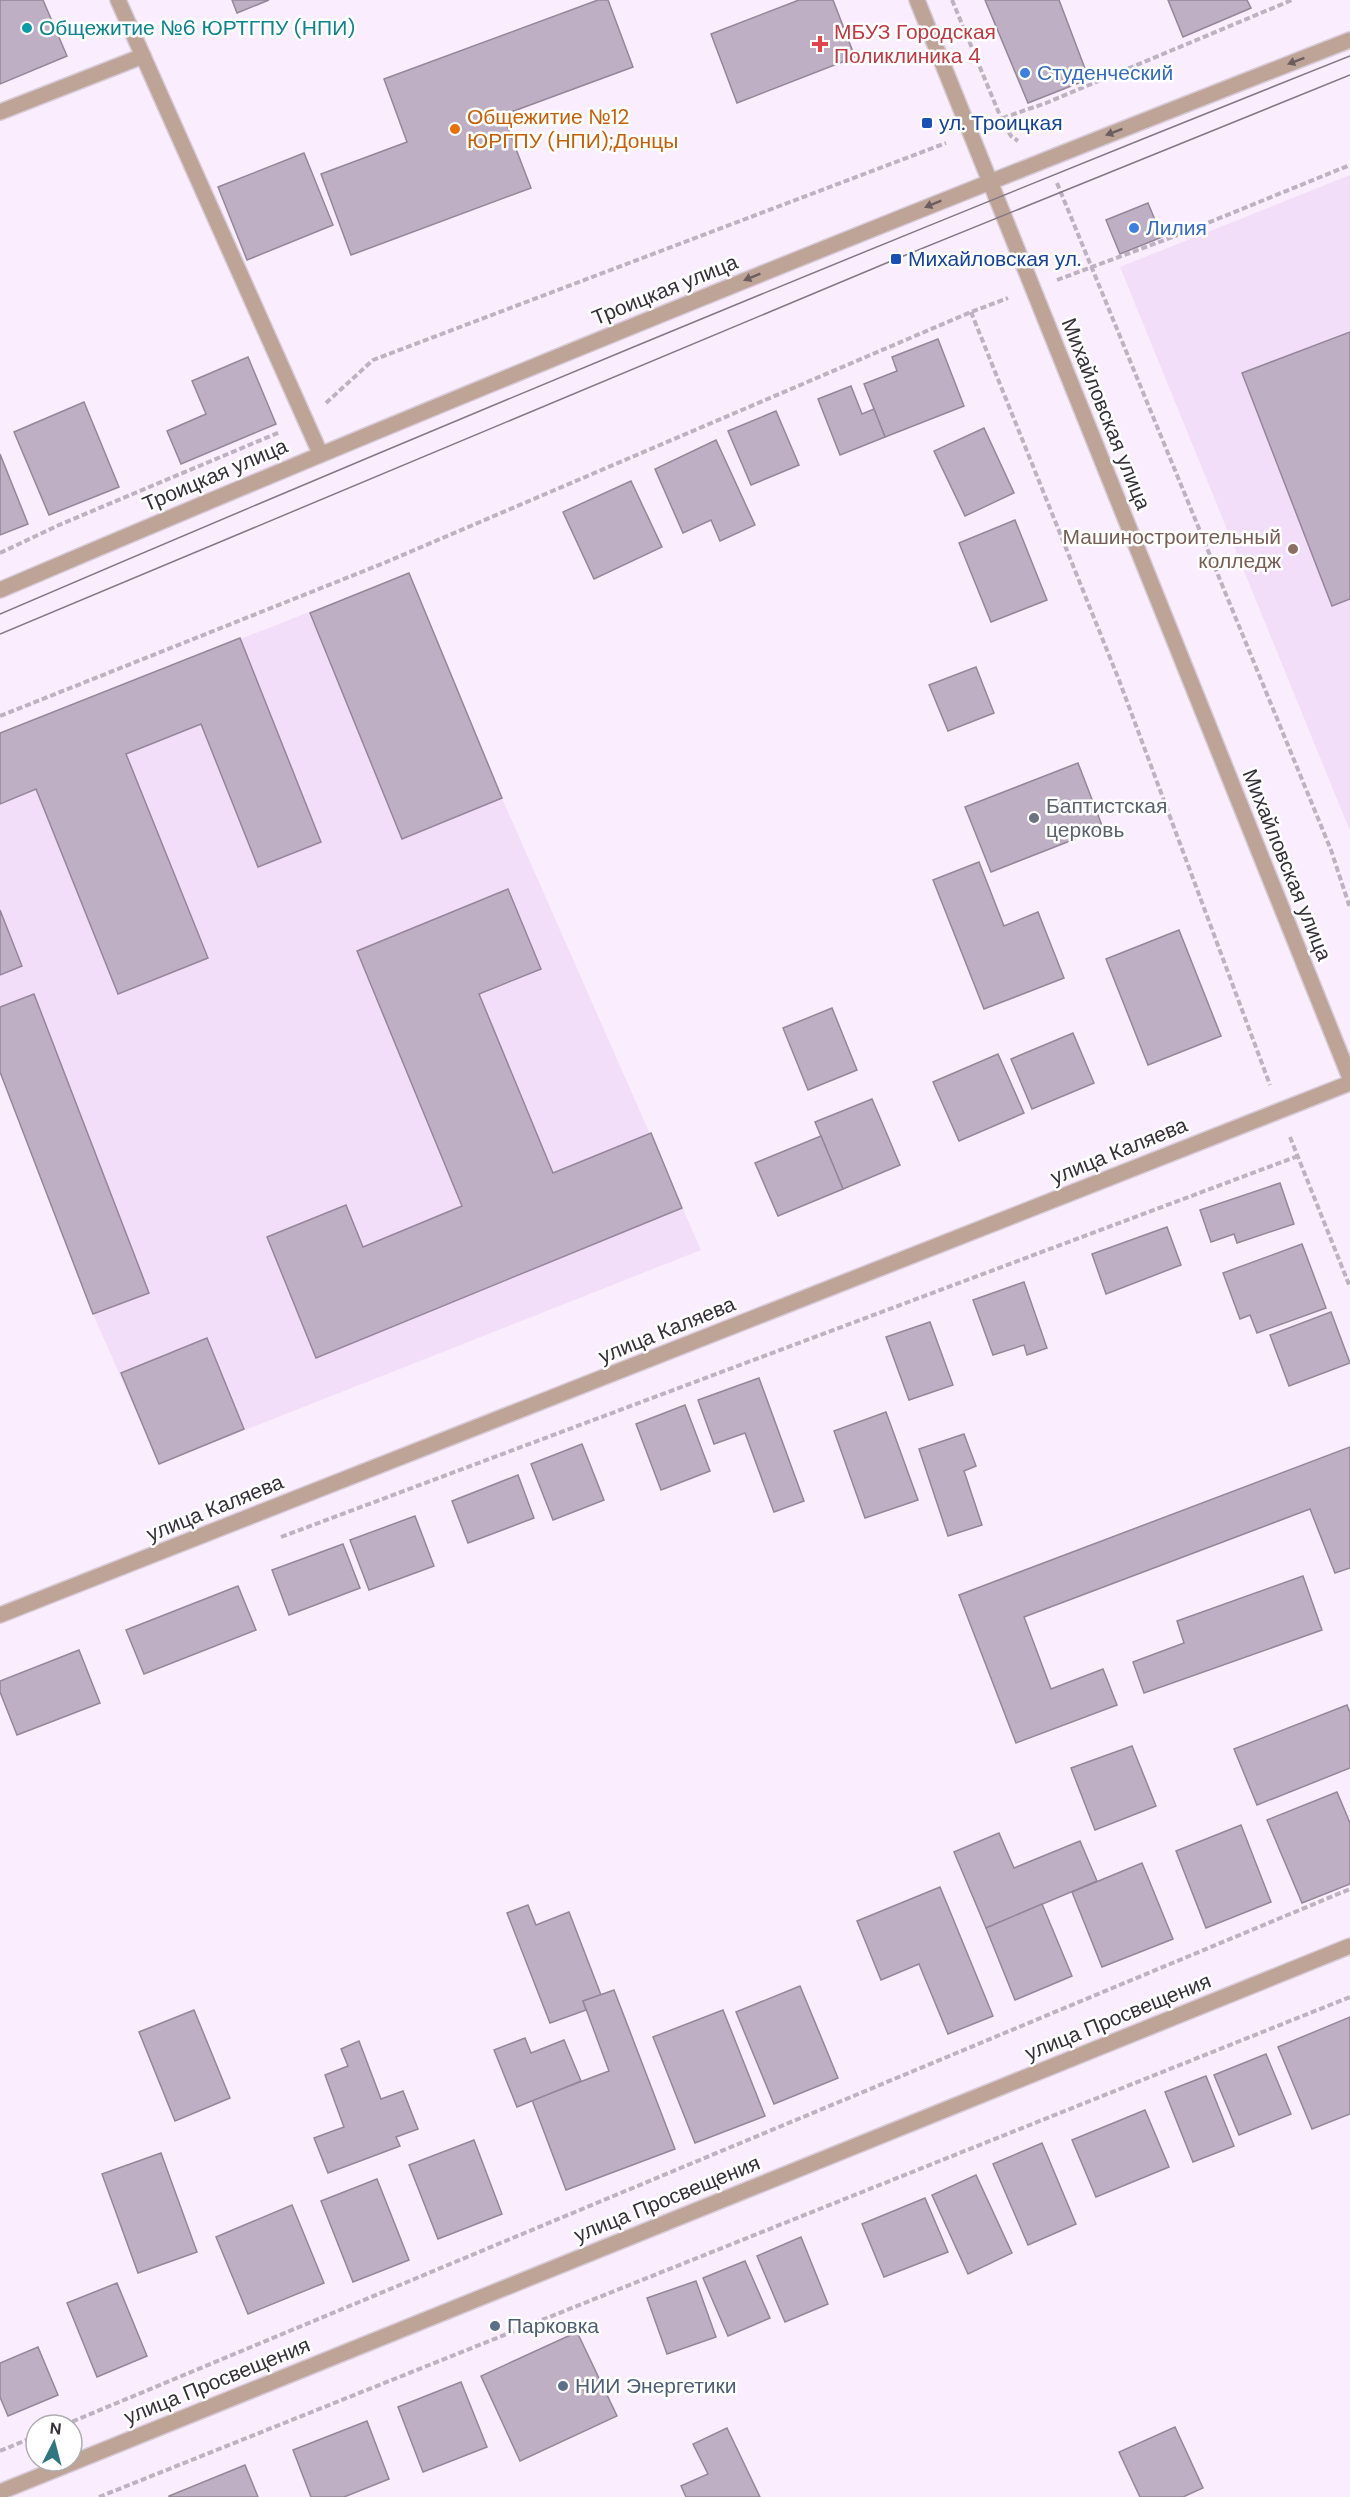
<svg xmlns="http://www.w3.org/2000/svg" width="1350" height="2497" viewBox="0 0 1350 2497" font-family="'DM Sans',sans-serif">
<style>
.built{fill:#f3defa}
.building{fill:#beafc4;stroke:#95869a;stroke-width:1.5}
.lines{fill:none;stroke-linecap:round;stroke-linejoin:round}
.service-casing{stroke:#d7cbda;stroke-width:18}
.minor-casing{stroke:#d7cbda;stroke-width:18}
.tertiary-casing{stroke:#d7cbda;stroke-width:18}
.path{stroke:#bcb2c0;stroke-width:4;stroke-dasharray:6 3;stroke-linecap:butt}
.service{stroke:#bda496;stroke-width:15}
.minor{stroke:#bda496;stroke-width:15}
.tertiary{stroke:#bda496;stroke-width:15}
.tram{stroke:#827985;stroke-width:1.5}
.oneway{fill:#6c5e5e}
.culture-dot{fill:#0f9aa8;stroke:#fff;stroke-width:2}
.health-dot{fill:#e0444e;stroke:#fff;stroke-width:2}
.shop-dot{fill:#3f7fe0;stroke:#fff;stroke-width:2}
.transit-dot{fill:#1a4fb4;stroke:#fff;stroke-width:2}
.food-dot{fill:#e8710a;stroke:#fff;stroke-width:2}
.education-dot{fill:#8d6e63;stroke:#fff;stroke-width:2}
.worship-dot{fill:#6b7280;stroke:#fff;stroke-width:2}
.service-dot{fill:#5c6f8a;stroke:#fff;stroke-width:2}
.labels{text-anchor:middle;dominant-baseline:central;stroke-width:5;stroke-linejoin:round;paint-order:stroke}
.culture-label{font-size:21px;fill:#0d838f;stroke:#fff;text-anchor:start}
.health-label{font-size:21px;fill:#be3a42;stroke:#fff;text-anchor:start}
.shop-label{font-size:21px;fill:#366cbe;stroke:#fff;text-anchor:start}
.food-label{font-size:21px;fill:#c56008;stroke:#fff;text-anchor:start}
.transit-label{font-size:21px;fill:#164399;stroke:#fff;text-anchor:start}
.street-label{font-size:21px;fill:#363038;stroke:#fff}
.education-label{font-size:21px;fill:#785e54;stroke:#fff;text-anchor:end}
.worship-label{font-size:21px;fill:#5b616d;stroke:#fff;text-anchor:start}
.service-label{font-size:21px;fill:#4e5e75;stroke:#fff;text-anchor:start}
</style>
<rect width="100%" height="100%" fill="#faedfe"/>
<g class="built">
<polygon points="1350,175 1350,831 1120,267"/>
<polygon points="409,573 502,798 701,1250 159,1464 93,1314 0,1072 0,733"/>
</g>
<g class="building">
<polygon points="0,0 43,0 67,56 0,84"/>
<polygon points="232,0 269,0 237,13"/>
<polygon points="598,0 608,0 633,67 503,115 531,188 351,255 321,174 407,142 384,79"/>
<polygon points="799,0 833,0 855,57 737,103 711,34"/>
<polygon points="985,0 1059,0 1089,79 1028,103"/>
<polygon points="1168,0 1247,0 1251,8 1183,37"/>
<polygon points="304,153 333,225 247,260 218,187"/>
<polygon points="1148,203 1162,237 1120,254 1106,220"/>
<polygon points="1350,332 1350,599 1332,606 1242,373"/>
<polygon points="938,339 964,406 885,437 864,384 897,371 892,357"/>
<polygon points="248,357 276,424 181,464 167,431 206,414 192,381"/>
<polygon points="851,386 862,414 874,409 885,437 840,455 818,399"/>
<polygon points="84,402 119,487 49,515 14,432"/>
<polygon points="776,411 799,465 751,485 728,431"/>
<polygon points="984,428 1014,493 965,516 934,451"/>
<polygon points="716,440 755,525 720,541 711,520 683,533 655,469"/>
<polygon points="0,454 28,524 0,535"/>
<polygon points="631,481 662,547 594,579 563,512"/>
<polygon points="1015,520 1047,600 991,622 959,543"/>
<polygon points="409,573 502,798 402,839 310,613"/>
<polygon points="240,638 321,842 258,867 201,724 126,754 208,958 118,994 36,789 0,804 0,733"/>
<polygon points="976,667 994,713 948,731 929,685"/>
<polygon points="1078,763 1103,828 991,872 965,807"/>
<polygon points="979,862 1004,926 1038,912 1064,978 984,1009 933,880"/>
<polygon points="508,889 541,969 479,994 553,1173 651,1133 682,1208 316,1358 267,1237 346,1205 363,1247 462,1206 357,951"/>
<polygon points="0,910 22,966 0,975"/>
<polygon points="1179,930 1221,1036 1148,1065 1106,959"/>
<polygon points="34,994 149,1293 93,1314 0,1072 0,1007"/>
<polygon points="832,1008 857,1070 808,1090 783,1028"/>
<polygon points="1073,1033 1094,1083 1032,1109 1011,1059"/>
<polygon points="998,1054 1024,1113 959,1141 933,1082"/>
<polygon points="872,1099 900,1165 843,1189 815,1122"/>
<polygon points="821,1136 843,1189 778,1216 755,1163"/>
<polygon points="1280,1183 1294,1224 1237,1243 1234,1234 1211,1242 1200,1210"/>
<polygon points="1167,1227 1181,1265 1106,1294 1092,1254"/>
<polygon points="1302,1244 1326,1308 1257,1333 1250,1315 1240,1319 1223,1273"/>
<polygon points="1024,1282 1047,1348 1027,1355 1024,1345 993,1355 973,1300"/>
<polygon points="1331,1312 1350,1363 1289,1386 1270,1335"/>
<polygon points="930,1322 953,1385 909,1400 886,1337"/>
<polygon points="207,1338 244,1429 159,1464 121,1373"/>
<polygon points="759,1378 804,1501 774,1512 745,1433 714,1444 698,1400"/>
<polygon points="685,1405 710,1471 661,1490 636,1424"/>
<polygon points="886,1412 918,1500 865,1518 834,1431"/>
<polygon points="964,1434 976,1466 964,1471 982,1525 948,1536 919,1449"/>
<polygon points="582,1444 604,1500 553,1520 531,1464"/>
<polygon points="1350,1447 1350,1568 1335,1573 1310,1509 1024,1617 1051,1689 1103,1669 1117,1705 1016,1743 959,1595"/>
<polygon points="518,1475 534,1518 468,1543 452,1501"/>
<polygon points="415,1516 434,1566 369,1590 350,1540"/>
<polygon points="343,1544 360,1588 289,1615 272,1570"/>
<polygon points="1303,1576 1322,1630 1144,1693 1133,1662 1184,1643 1177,1621"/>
<polygon points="238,1586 256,1630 144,1674 126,1630"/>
<polygon points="79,1650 100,1703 17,1735 0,1692 0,1681"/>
<polygon points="1347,1705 1350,1713 1350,1768 1257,1805 1234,1749"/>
<polygon points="1132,1746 1156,1806 1095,1830 1071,1768"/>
<polygon points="1337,1792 1350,1823 1350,1884 1302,1903 1267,1820"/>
<polygon points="1241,1825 1271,1902 1206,1928 1176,1851"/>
<polygon points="999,1833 1014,1868 1080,1841 1097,1881 986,1928 954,1852"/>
<polygon points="1142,1863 1173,1939 1102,1967 1072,1892"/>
<polygon points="940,1887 993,2016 948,2034 919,1964 881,1980 857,1921"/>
<polygon points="1042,1904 1072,1976 1015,2000 986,1928"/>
<polygon points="528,1905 536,1925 569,1912 601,1995 583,2001 586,2010 550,2023 507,1913"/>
<polygon points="800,1986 838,2078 774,2104 736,2012"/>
<polygon points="614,1990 675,2149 566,2190 532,2100 609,2071 583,2001"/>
<polygon points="194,2010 230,2098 175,2121 139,2032"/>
<polygon points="723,2010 765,2116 695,2143 653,2037"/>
<polygon points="1350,2017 1350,2114 1312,2129 1278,2047"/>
<polygon points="525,2038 531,2053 564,2040 581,2081 517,2107 494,2050"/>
<polygon points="359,2041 381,2099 403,2091 418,2129 396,2137 400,2146 328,2173 314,2138 344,2127 325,2075 348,2066 341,2049"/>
<polygon points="1266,2054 1291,2114 1239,2135 1214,2075"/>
<polygon points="1206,2076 1234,2146 1193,2162 1165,2092"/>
<polygon points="1145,2110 1169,2167 1096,2197 1072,2140"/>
<polygon points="474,2140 502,2214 438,2239 409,2165"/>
<polygon points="1042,2143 1076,2224 1028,2245 993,2164"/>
<polygon points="161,2153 197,2252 138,2273 102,2174"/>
<polygon points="976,2175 1012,2253 968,2274 932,2195"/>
<polygon points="377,2179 409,2260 353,2282 321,2201"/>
<polygon points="925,2198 948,2252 884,2277 862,2224"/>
<polygon points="292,2205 324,2283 248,2314 216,2237"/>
<polygon points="801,2237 828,2304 785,2322 757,2256"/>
<polygon points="745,2261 770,2318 728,2336 703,2278"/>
<polygon points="696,2281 716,2337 667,2354 647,2298"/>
<polygon points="117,2283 147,2356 97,2377 67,2303"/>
<polygon points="577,2332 617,2416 520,2461 481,2376"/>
<polygon points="38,2347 58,2395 8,2416 0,2397 0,2363"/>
<polygon points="461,2382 487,2447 423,2472 398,2407"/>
<polygon points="367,2421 389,2479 344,2497 311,2497 293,2450"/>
<polygon points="1175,2427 1203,2488 1183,2497 1140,2497 1119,2452"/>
<polygon points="727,2428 760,2497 686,2497 681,2486 708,2474 693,2444"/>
<polygon points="245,2465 258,2497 169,2497 169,2496"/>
</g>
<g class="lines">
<g class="service-casing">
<g id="service">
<polyline points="118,0 320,453"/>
<polyline points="0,112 143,56"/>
</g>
</g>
<g class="minor-casing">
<g id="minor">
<polyline points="0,1615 1350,1083"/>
<polyline points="0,2492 1350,1946"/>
</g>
</g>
<g class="tertiary-casing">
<g id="tertiary">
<polyline points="917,0 1350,1078"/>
<path d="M0 590C447 399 897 217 1350 40"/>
</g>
</g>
<g class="path">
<polyline points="952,0 1001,118 1011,136 1018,141"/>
<polyline points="994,121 1046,103 1292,0"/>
<polyline points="1057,183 1331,850 1350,908"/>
<polyline points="1057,280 1178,235 1350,165"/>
<polyline points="971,312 1119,680 1270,1085"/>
<polyline points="326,403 373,360 946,143"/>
<polyline points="0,553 59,525 280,432"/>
<polyline points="0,716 384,563 971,312 1008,298"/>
<polyline points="1290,1137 1350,1287"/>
<polyline points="281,1537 1298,1156"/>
<polyline points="64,2425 1350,1889"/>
<polyline points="0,2451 36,2436"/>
<polyline points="99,2497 1350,1997"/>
</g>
<use href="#service" class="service"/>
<use href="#minor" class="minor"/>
<use href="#tertiary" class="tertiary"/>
<g class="tram">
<path d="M0 614C448 422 898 236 1350 56"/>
<polyline points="0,634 896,259 1350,75"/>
</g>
</g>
<defs><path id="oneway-solid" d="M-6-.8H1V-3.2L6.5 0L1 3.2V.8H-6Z" transform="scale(1.5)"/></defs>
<g class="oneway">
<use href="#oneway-solid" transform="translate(1296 61) rotate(159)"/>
<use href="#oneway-solid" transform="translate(1114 132) rotate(159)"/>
<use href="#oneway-solid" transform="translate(933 204) rotate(158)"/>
<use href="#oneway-solid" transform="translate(752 277) rotate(158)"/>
</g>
<circle class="culture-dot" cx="27" cy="28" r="6"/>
<path class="health-dot" d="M817 35h6v6h6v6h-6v6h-6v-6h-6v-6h6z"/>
<g class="shop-dot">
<circle cx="1025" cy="73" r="6"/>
<circle cx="1134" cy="228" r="6"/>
</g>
<g class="transit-dot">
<rect x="921" y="117" width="12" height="12" rx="3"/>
<rect x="890" y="253" width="12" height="12" rx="3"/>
</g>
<circle class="food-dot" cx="455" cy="129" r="6"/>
<circle class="education-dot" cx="1293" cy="549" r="6"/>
<circle class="worship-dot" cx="1034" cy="818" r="6"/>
<g class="service-dot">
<circle cx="495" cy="2326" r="6"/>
<circle cx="563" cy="2386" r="6"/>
</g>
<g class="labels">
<g class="culture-label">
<text x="39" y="28">Общежитие №6 ЮРТГПУ (НПИ)</text>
</g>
<g class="health-label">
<text x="834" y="32">МБУЗ Городская<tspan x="834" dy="24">Поликлиника 4</tspan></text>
</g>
<g class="shop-label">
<text x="1037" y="73">Студенческий</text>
<text x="1146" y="228">Лилия</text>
</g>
<g class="food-label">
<text x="467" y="117">Общежитие №12<tspan x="467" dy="24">ЮРГПУ (НПИ);Донцы</tspan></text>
</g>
<g class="transit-label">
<text x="939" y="123">ул. Троицкая</text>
<text x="908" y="259">Михайловская ул.</text>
</g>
<g class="street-label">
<text transform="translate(665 290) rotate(-22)">Троицкая улица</text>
<text transform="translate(1106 414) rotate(68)">Михайловская улица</text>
<text transform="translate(215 475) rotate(-23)">Троицкая улица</text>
<text transform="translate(1287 865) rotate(68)">Михайловская улица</text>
<text transform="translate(1119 1151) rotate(-22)">улица Каляева</text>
<text transform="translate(667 1330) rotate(-22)">улица Каляева</text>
<text transform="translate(215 1508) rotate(-22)">улица Каляева</text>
<text transform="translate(1118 2017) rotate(-22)">улица Просвещения</text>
<text transform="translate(667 2199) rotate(-22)">улица Просвещения</text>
<text transform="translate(217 2381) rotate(-22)">улица Просвещения</text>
</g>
<g class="education-label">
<text x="1281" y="537">Машиностроительный<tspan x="1281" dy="24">колледж</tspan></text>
</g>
<g class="worship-label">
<text x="1046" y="806">Баптистская<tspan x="1046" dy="24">церковь</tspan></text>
</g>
<g class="service-label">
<text x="507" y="2326">Парковка</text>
<text x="575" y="2386">НИИ Энергетики</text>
</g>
</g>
<g transform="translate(54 2443) rotate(6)"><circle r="28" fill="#ffffff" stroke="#afacaf" stroke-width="1.5"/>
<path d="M0-4.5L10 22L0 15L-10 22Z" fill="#307682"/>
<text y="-9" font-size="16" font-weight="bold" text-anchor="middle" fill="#363038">N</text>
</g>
</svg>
